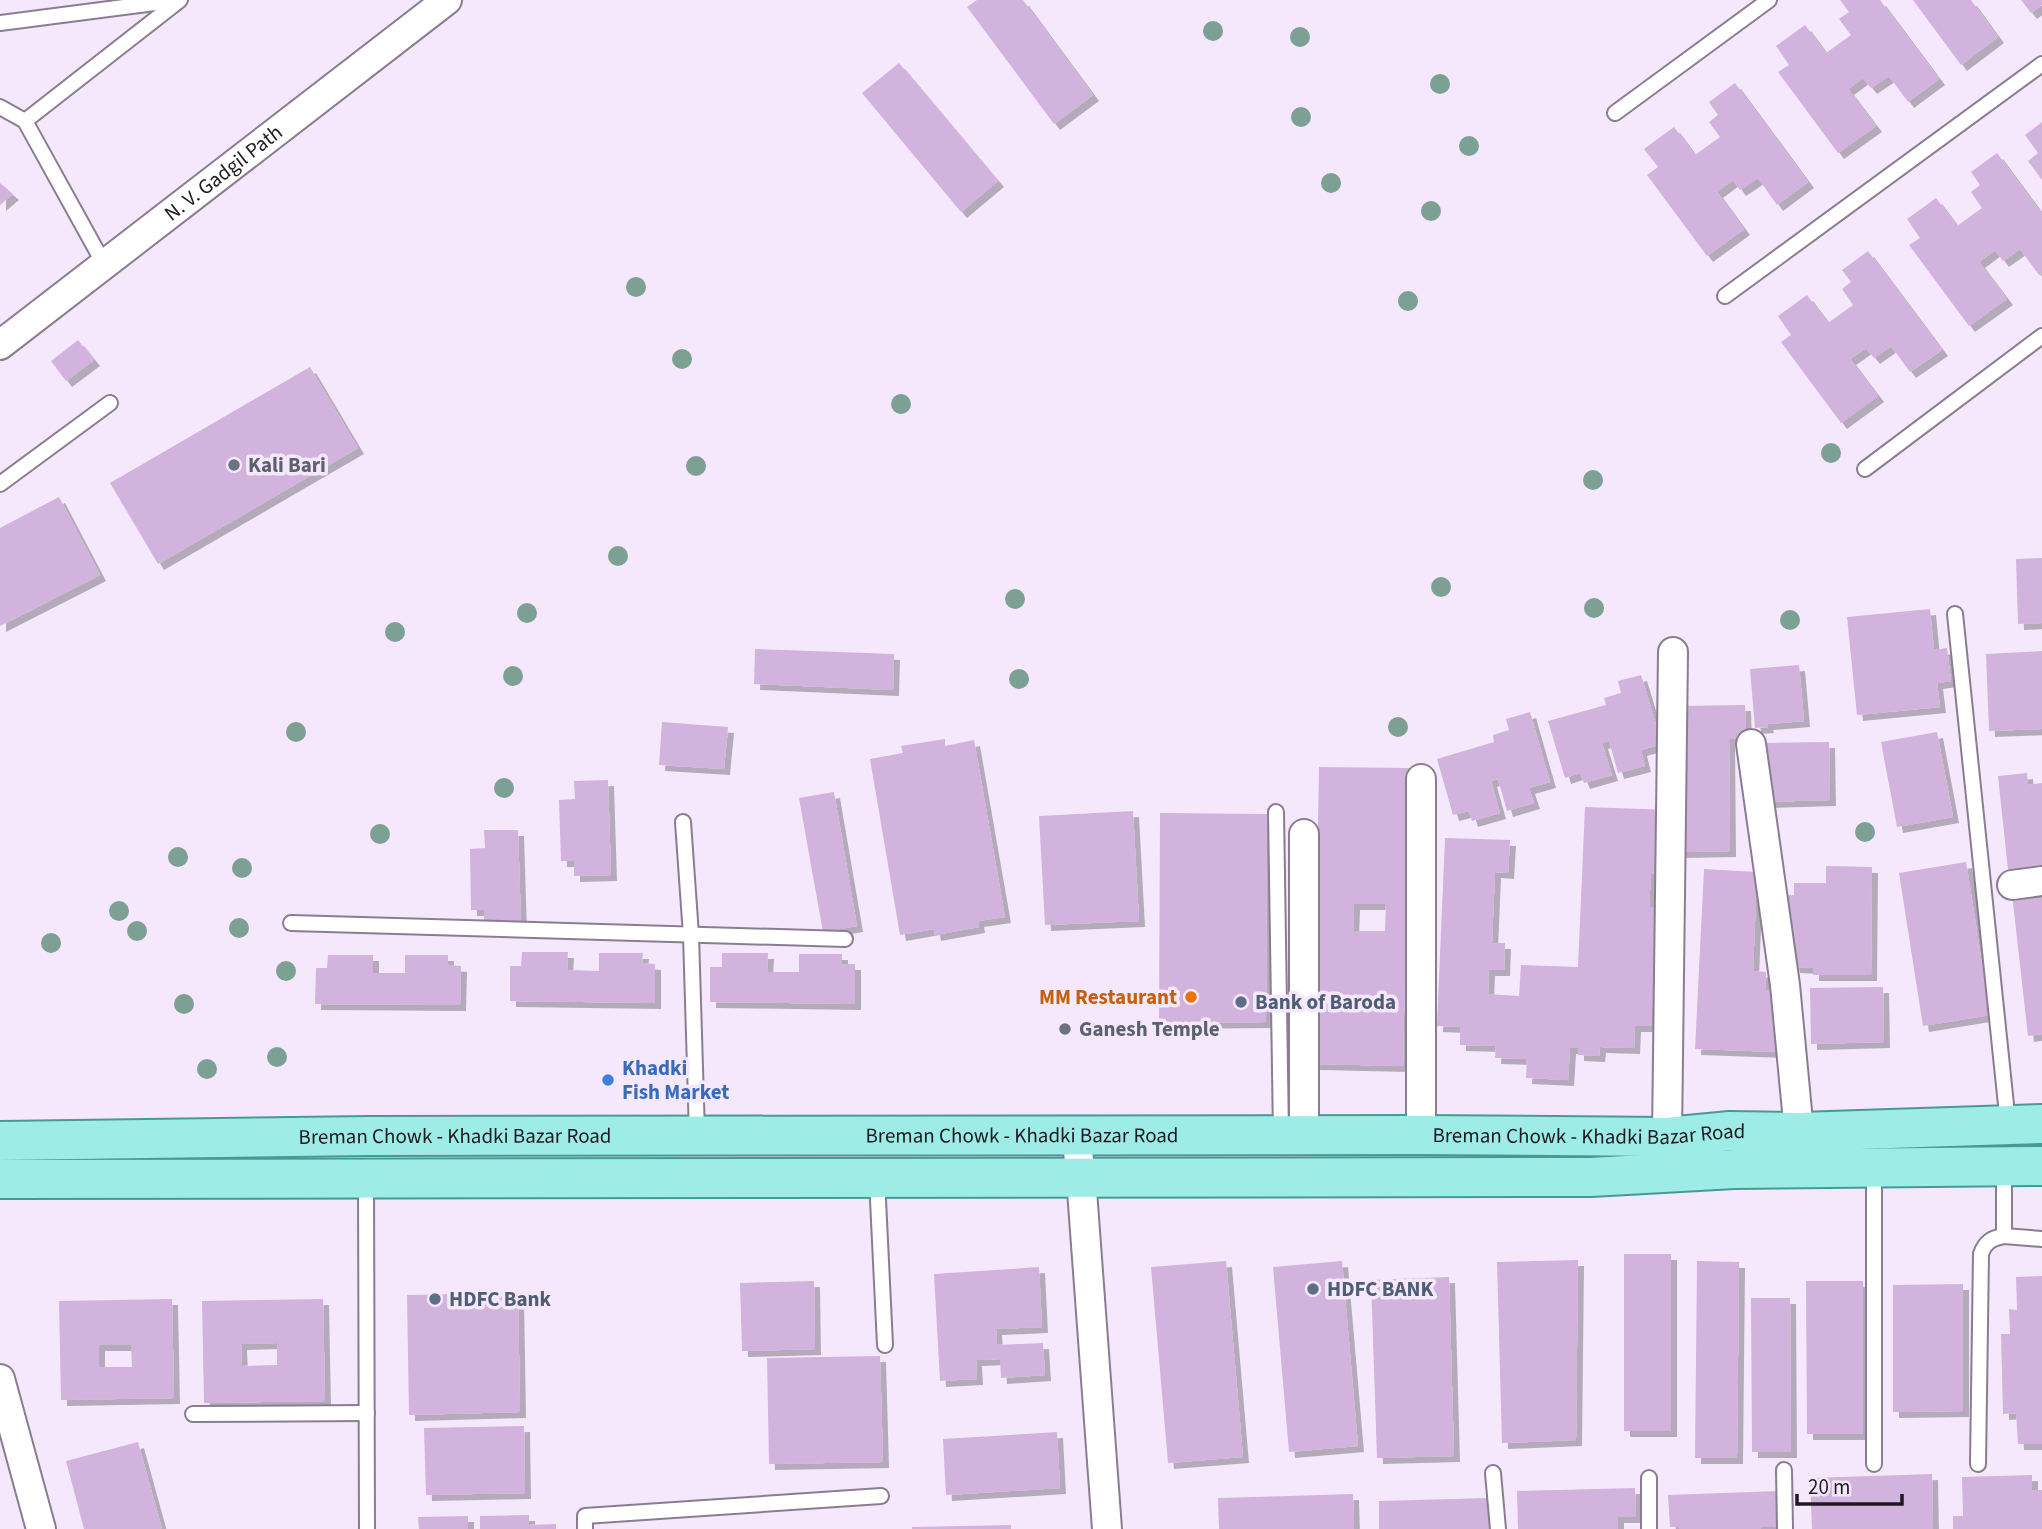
<svg xmlns="http://www.w3.org/2000/svg" width="2042" height="1529" viewBox="0 0 2042 1529" font-family="'Source Sans 3',sans-serif">
<style>
.building{fill:#d1b3dd;fill-rule:evenodd;filter:url(#shadow)}
.lines{fill:none;stroke-linecap:round;stroke-linejoin:round}
.lane-casing{stroke:#8a7d90;stroke-width:18}
.street-casing{stroke:#8a7d90;stroke-width:32}
.primary-casing{stroke:#469a96;stroke-width:42}
.lane{stroke:#fff;stroke-width:14}
.street{stroke:#fff;stroke-width:28}
.primary{stroke:#9dece6;stroke-width:38}
.tree{fill:#7ca094}
.worship-dot{fill:#6b7280;stroke:#f6e8fc;stroke-width:2.5}
.food-dot{fill:#e8710a;stroke:#f6e8fc;stroke-width:2.5}
.service-dot{fill:#5c6f8a;stroke:#f6e8fc;stroke-width:2.5}
.shop-dot{fill:#3f7fe0;stroke:#f6e8fc;stroke-width:2.5}
.labels{text-anchor:middle;dominant-baseline:central;stroke-width:7;stroke-linejoin:round;paint-order:stroke}
.street-label{font-size:21px;fill:#1f1a21;stroke:#f6e8fc}
.worship-label{font-size:21px;font-weight:bold;fill:#5b616d;stroke:#f6e8fc;text-anchor:start}
.food-label{font-size:21px;font-weight:bold;fill:#c56008;stroke:#f6e8fc;text-anchor:end}
.service-label{font-size:21px;font-weight:bold;fill:#4e5e75;stroke:#f6e8fc;text-anchor:start}
.shop-label{font-size:21px;font-weight:bold;fill:#366cbe;stroke:#f6e8fc;text-anchor:start}
</style>
<defs>
<filter id="shadow"><feDropShadow dx="6" dy="6" stdDeviation="0" flood-color="#0004"/></filter>
</defs>
<rect width="100%" height="100%" fill="#f6e8fc"/>
<g class="building">
<polygon points="977,0 1023,0 1093,95 1054,124 967,7"/>
<polygon points="1840,0 1880,0 1939,79 1908,102 1889,76 1871,88 1863,78 1848,89 1876,126 1838,153 1778,72 1789,65 1776,46 1805,25 1826,53 1851,35 1839,19 1849,12"/>
<polygon points="1913,0 1971,0 1998,37 1961,65"/>
<polygon points="2021,0 2042,0 2042,5 2031,13"/>
<polygon points="899,63 998,181 961,212 862,93"/>
<polygon points="1735,83 1808,182 1777,205 1758,178 1740,190 1733,180 1717,192 1744,229 1707,256 1647,175 1658,167 1644,149 1674,127 1695,155 1720,137 1709,122 1718,115 1709,102"/>
<polygon points="2042,122 2042,180 2028,161 2038,153 2025,135"/>
<polygon points="1997,153 2042,214 2042,273 2039,275 2020,249 2003,261 1995,250 1979,262 2007,299 1969,326 1909,245 1920,238 1907,219 1936,198 1957,226 1982,208 1971,192 1980,185 1971,172"/>
<polygon points="0,183 13,194 0,205"/>
<polygon points="1868,251 1942,350 1910,372 1891,346 1874,358 1866,348 1850,359 1878,396 1841,423 1781,342 1791,335 1778,316 1807,295 1828,323 1853,305 1842,289 1851,282 1842,270"/>
<polygon points="78,340 94,360 66,381 51,361"/>
<polygon points="310,367 358,448 158,564 110,483"/>
<polygon points="59,497 100,575 0,626 0,528"/>
<polygon points="2042,558 2042,623 2018,624 2016,559"/>
<polygon points="1930,609 1934,650 1947,648 1951,681 1937,683 1940,707 1857,715 1847,617"/>
<polygon points="755,649 894,654 893,690 754,684"/>
<polygon points="2042,651 2042,729 1989,731 1986,654"/>
<polygon points="1799,665 1804,721 1767,724 1768,727 1755,728 1750,669"/>
<polygon points="1641,675 1662,744 1641,750 1645,766 1618,773 1609,741 1602,743 1612,775 1584,783 1580,773 1565,778 1548,721 1606,705 1604,698 1621,693 1618,681"/>
<polygon points="1745,705 1746,739 1729,739 1730,851 1678,852 1677,706"/>
<polygon points="1530,712 1550,782 1529,788 1534,803 1507,811 1498,779 1491,781 1500,813 1472,821 1469,811 1453,815 1437,759 1494,742 1493,735 1509,730 1506,719"/>
<polygon points="662,722 728,727 724,769 659,765"/>
<polygon points="1937,732 1953,817 1897,827 1881,742"/>
<polygon points="945,739 945,746 974,740 1005,917 978,921 979,927 935,935 934,929 900,935 870,759 903,753 901,746"/>
<polygon points="1829,742 1830,800 1766,802 1762,743"/>
<path d="M1319 767 1409 768 1403 1066 1314 1064ZM1354 904H1386L1385 931H1353Z"/>
<polygon points="2027,773 2028,785 2042,783 2042,875 2009,879 1998,776"/>
<polygon points="608,780 611,875 574,876 574,861 561,861 559,800 575,799 574,781"/>
<polygon points="834,792 857,926 823,932 799,798"/>
<polygon points="1585,807 1671,810 1668,874 1651,873 1649,907 1667,907 1663,1008 1652,1007 1652,1026 1635,1026 1634,1048 1600,1047 1599,1056 1578,1055 1578,1048 1570,1048 1568,1080 1526,1078 1527,1059 1495,1058 1496,1046 1460,1045 1460,1027 1437,1026 1445,838 1510,840 1508,873 1495,872 1492,943 1505,943 1504,970 1489,970 1488,994 1519,996 1521,965 1578,967"/>
<polygon points="1133,811 1139,921 1045,925 1039,816"/>
<polygon points="1160,813 1267,814 1266,1022 1159,1023"/>
<polygon points="484,830 518,830 521,924 484,925 484,910 471,910 470,849 485,848"/>
<polygon points="1966,862 1990,1015 1923,1026 1899,873"/>
<polygon points="1826,866 1872,867 1871,975 1813,975 1813,968 1794,967 1779,895 1794,895 1794,883 1826,883"/>
<polygon points="1704,869 1757,872 1753,971 1766,972 1765,990 1782,992 1779,1052 1695,1049"/>
<polygon points="2042,891 2042,1034 2028,1036 2012,894"/>
<polygon points="522,952 568,952 567,970 599,971 599,953 643,953 642,963 655,964 655,1003 510,1001 510,966 521,966"/>
<polygon points="722,953 768,953 767,972 799,972 799,954 842,954 842,964 855,964 855,1004 710,1002 710,967 722,967"/>
<polygon points="328,955 373,955 373,973 405,973 405,955 448,955 448,965 461,966 460,1005 315,1004 316,968 327,968"/>
<polygon points="1883,987 1884,1042 1811,1044 1810,988"/>
<rect x="1624" y="1254" width="47" height="177"/>
<polygon points="1578,1260 1576,1440 1502,1443 1497,1262"/>
<polygon points="1226,1261 1243,1457 1168,1463 1151,1267"/>
<polygon points="1342,1261 1358,1446 1289,1452 1273,1267"/>
<polygon points="1697,1261 1739,1262 1737,1458 1695,1458"/>
<polygon points="1039,1267 1042,1327 996,1329 997,1345 1043,1343 1045,1375 1001,1378 1000,1359 976,1360 977,1379 940,1381 934,1274"/>
<polygon points="2042,1276 2042,1444 2018,1444 2016,1413 2003,1414 2001,1334 2010,1334 2009,1309 2017,1310 2016,1277"/>
<polygon points="1449,1277 1454,1456 1377,1458 1371,1280"/>
<polygon points="814,1281 815,1349 742,1351 740,1283"/>
<polygon points="1806,1281 1863,1281 1863,1434 1807,1434"/>
<polygon points="1963,1284 1963,1411 1893,1412 1893,1285"/>
<polygon points="518,1293 520,1412 409,1415 407,1295"/>
<polygon points="1751,1298 1790,1298 1791,1452 1752,1452"/>
<path d="M172 1299 174 1398 61 1400 59 1301ZM99 1345H131L132 1367H99Z"/>
<path d="M323 1299 325 1401 204 1403 202 1301ZM277 1343V1365L242 1366 241 1344Z"/>
<polygon points="880,1356 883,1462 769,1464 767,1358"/>
<polygon points="524,1426 525,1493 426,1495 424,1428"/>
<polygon points="1057,1432 1060,1488 946,1495 943,1439"/>
<polygon points="138,1442 162,1529 84,1529 66,1461"/>
<polygon points="1932,1474 1933,1529 1812,1529 1810,1478"/>
<polygon points="2032,1475 2032,1490 2042,1490 2042,1529 1953,1529 1953,1516 1963,1516 1962,1477"/>
<polygon points="1635,1488 1636,1517 1618,1517 1618,1529 1518,1529 1517,1491"/>
<polygon points="1778,1491 1779,1527 1761,1527 1761,1529 1679,1529 1679,1527 1670,1527 1668,1495"/>
<polygon points="1353,1494 1354,1529 1219,1529 1218,1498"/>
<polygon points="1489,1498 1490,1529 1379,1529 1379,1501"/>
<polygon points="529,1515 529,1525 556,1524 556,1529 480,1529 480,1516"/>
<polygon points="468,1516 468,1529 419,1529 418,1517"/>
<polygon points="1011,1525 1011,1529 912,1529 912,1527"/>
</g>
<g class="lines">
<g class="lane-casing">
<g id="lane">
<polyline points="0,23 178,0"/>
<polyline points="0,107 25,121 104,264"/>
<polyline points="1615,113 1769,0"/>
<polyline points="25,121 180,0"/>
<polyline points="1725,296 2042,64"/>
<polyline points="1865,469 2042,336"/>
<polyline points="0,484 110,403"/>
<polyline points="1955,614 2008,1124"/>
<polyline points="1276,812 1281,1134"/>
<polyline points="683,822 691,935 697,1134"/>
<polyline points="291,923 845,939"/>
<polyline points="877,1179 885,1345"/>
<polyline points="366,1180 367,1529"/>
<polyline points="2004,1236 2042,1239"/>
<polyline points="193,1414 367,1413"/>
<polyline points="1874,1464 1874,1168"/>
<path d="M1978 1464 1981 1254C1985 1242 1992 1238 2004 1236V1168"/>
<polyline points="1784,1470 1785,1529"/>
<polyline points="1493,1473 1498,1529"/>
<polyline points="1649,1478 1649,1529"/>
<polyline points="585,1529 585,1516 881,1496"/>
</g>
</g>
<g class="street-casing">
<g id="street">
<path id="s1" d="M0 345 447 0"/>
<polyline points="1751,744 1785,985 1799,1132"/>
<polyline points="1421,779 1421,1135"/>
<polyline points="1304,834 1304,1135"/>
<polyline points="2012,885 2042,881"/>
<polyline points="1076,1135 1081,1177 1107,1529"/>
<polyline points="1667,1137 1673,652"/>
<polyline points="0,1379 41,1529"/>
</g>
</g>
<g class="primary-casing">
<g id="primary">
<path id="s2" d="M0 1141 368 1136 1421 1135 1667 1137 1730 1131 1799 1132 2042 1124"/>
<polyline points="0,1179 1591,1177 1734,1169 2042,1166"/>
</g>
</g>
<use href="#lane" class="lane"/>
<use href="#street" class="street"/>
<use href="#primary" class="primary"/>
</g>
<g class="tree">
<circle cx="1213" cy="31" r="10"/>
<circle cx="1300" cy="37" r="10"/>
<circle cx="1440" cy="84" r="10"/>
<circle cx="1301" cy="117" r="10"/>
<circle cx="1469" cy="146" r="10"/>
<circle cx="1331" cy="183" r="10"/>
<circle cx="1431" cy="211" r="10"/>
<circle cx="636" cy="287" r="10"/>
<circle cx="1408" cy="301" r="10"/>
<circle cx="682" cy="359" r="10"/>
<circle cx="901" cy="404" r="10"/>
<circle cx="1831" cy="453" r="10"/>
<circle cx="696" cy="466" r="10"/>
<circle cx="1593" cy="480" r="10"/>
<circle cx="618" cy="556" r="10"/>
<circle cx="1441" cy="587" r="10"/>
<circle cx="1015" cy="599" r="10"/>
<circle cx="1594" cy="608" r="10"/>
<circle cx="527" cy="613" r="10"/>
<circle cx="1790" cy="620" r="10"/>
<circle cx="395" cy="632" r="10"/>
<circle cx="513" cy="676" r="10"/>
<circle cx="1019" cy="679" r="10"/>
<circle cx="1398" cy="727" r="10"/>
<circle cx="296" cy="732" r="10"/>
<circle cx="504" cy="788" r="10"/>
<circle cx="1865" cy="832" r="10"/>
<circle cx="380" cy="834" r="10"/>
<circle cx="178" cy="857" r="10"/>
<circle cx="242" cy="868" r="10"/>
<circle cx="119" cy="911" r="10"/>
<circle cx="239" cy="928" r="10"/>
<circle cx="137" cy="931" r="10"/>
<circle cx="51" cy="943" r="10"/>
<circle cx="286" cy="971" r="10"/>
<circle cx="184" cy="1004" r="10"/>
<circle cx="277" cy="1057" r="10"/>
<circle cx="207" cy="1069" r="10"/>
</g>
<g class="worship-dot">
<circle cx="234" cy="465" r="7"/>
<circle cx="1065" cy="1029" r="7"/>
</g>
<circle class="food-dot" cx="1191" cy="997" r="7"/>
<g class="service-dot">
<circle cx="1241" cy="1002" r="7"/>
<circle cx="1313" cy="1289" r="7"/>
<circle cx="435" cy="1299" r="7"/>
</g>
<circle class="shop-dot" cx="608" cy="1080" r="7"/>
<g class="labels">
<g class="street-label">
<text stroke="none"><textPath href="#s1" startOffset="282">N. V. Gadgil Path</textPath></text>
<text stroke="none"><textPath href="#s2" startOffset="1589">Breman Chowk - Khadki Bazar Road</textPath></text>
<text stroke="none"><textPath href="#s2" startOffset="1022">Breman Chowk - Khadki Bazar Road</textPath></text>
<text stroke="none"><textPath href="#s2" startOffset="455">Breman Chowk - Khadki Bazar Road</textPath></text>
</g>
<g class="worship-label">
<text x="248" y="465">Kali Bari</text>
<text x="1079" y="1029">Ganesh Temple</text>
</g>
<g class="food-label">
<text x="1177" y="997">MM Restaurant</text>
</g>
<g class="service-label">
<text x="1255" y="1002">Bank of Baroda</text>
<text x="1327" y="1289">HDFC BANK</text>
<text x="449" y="1299">HDFC Bank</text>
</g>
<g class="shop-label">
<text x="622" y="1068">Khadki<tspan x="622" dy="24">Fish Market</tspan></text>
</g>
</g>
<path d="M1797 1494v10h105v-10" fill="none" stroke="#1f1a21" stroke-width="3.5"/>
<text x="1808" y="1494" font-size="21" fill="#1f1a21" stroke="#f6e8fc" stroke-width="5" paint-order="stroke">20 m</text>
</svg>
